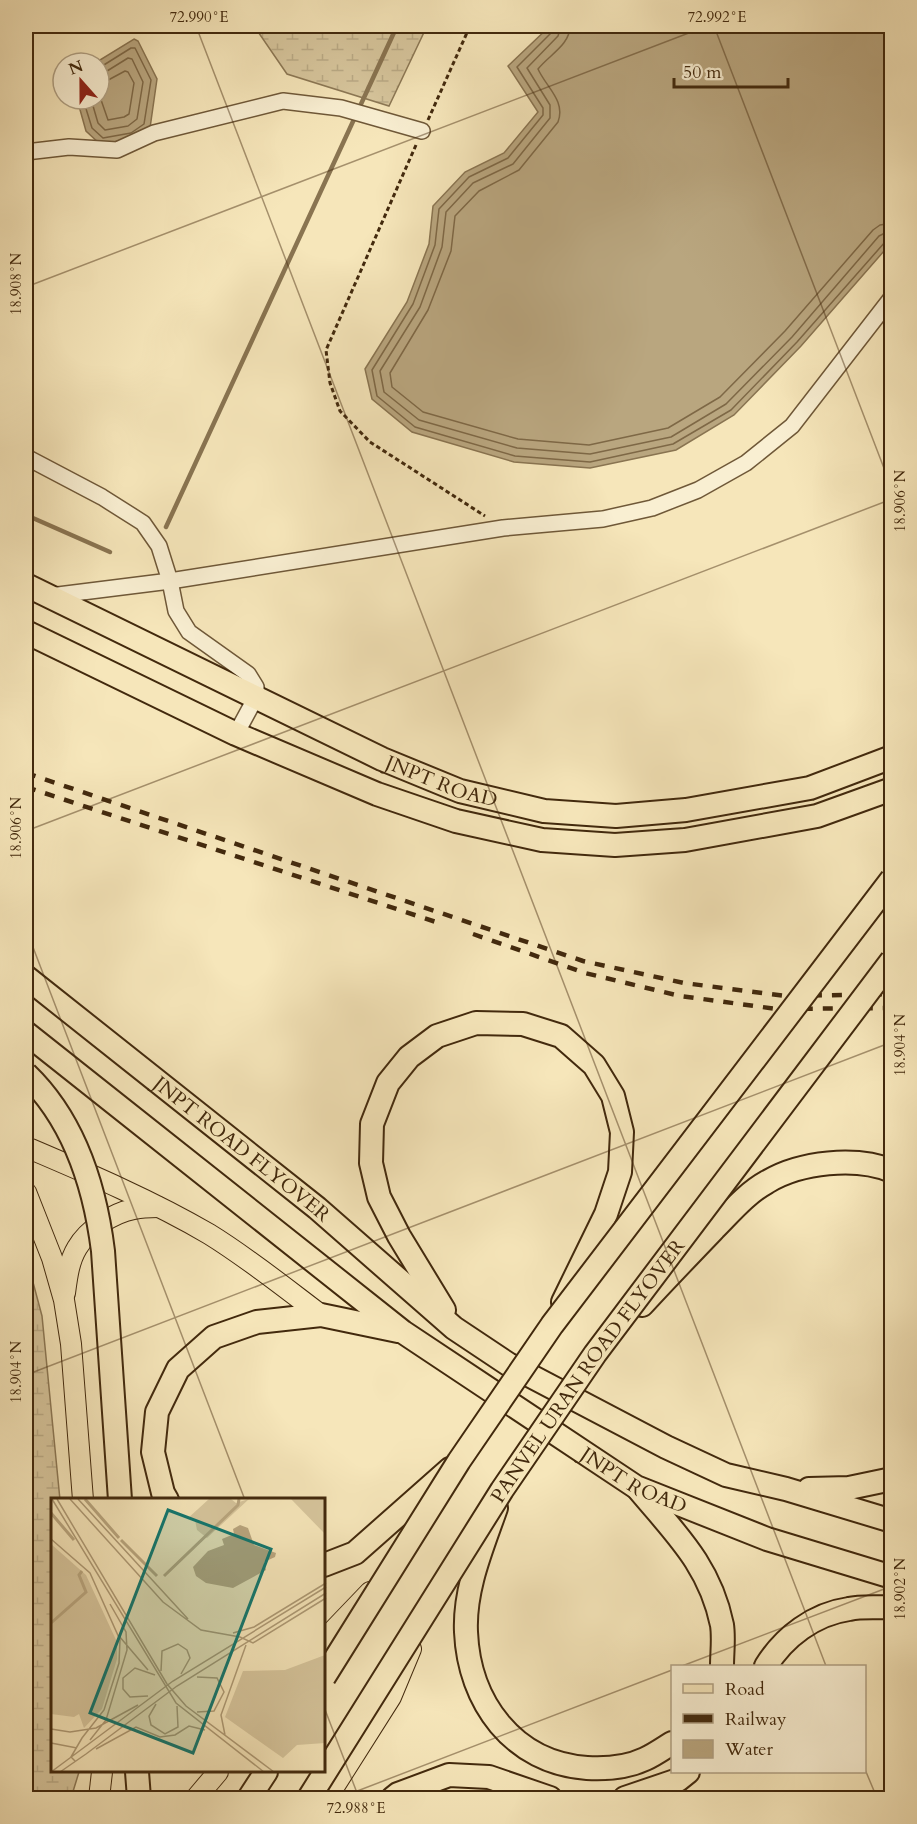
<svg xmlns="http://www.w3.org/2000/svg" width="917" height="1824" viewBox="0 0 917 1824" font-family="Cardo,serif">
<style>
.wetland{fill:url(#wetland-marsh);stroke:#8c7855;stroke-width:1.5}
.water{fill:#b9a67f;stroke:#897451;stroke-width:1.5}
.lines{fill:none;stroke-linecap:round;stroke-linejoin:round}
.shore{stroke:#7e6846;stroke-width:1.5}
.stream{stroke:#897451;stroke-width:4.5}
.minor-casing{stroke:#6f5838;stroke-width:18}
.major-casing{stroke:#42290d;stroke-width:22}
.highway-casing{stroke:#42290d;stroke-width:26}
.path{stroke:#42290d;stroke-width:3;stroke-dasharray:4.5 3;stroke-linecap:butt}
.minor{stroke:#f9efd2;stroke-width:15}
.major{stroke:#f6e6ba;stroke-width:20}
.highway{stroke:#f6e6ba;stroke-width:22}
.rail{stroke:#42290d;stroke-width:4.5;stroke-dasharray:10 10;stroke-linecap:butt}
.highway-bridge-casing{stroke:#42290d;stroke-width:26;stroke-linecap:butt}
.highway-bridge{stroke:#f6e6ba;stroke-width:22}
.ticks{fill:none;stroke:#42290d;stroke-width:1.5;stroke-opacity:0.45}
.labels{text-anchor:middle;dominant-baseline:central;stroke-width:6;stroke-linejoin:round;paint-order:stroke}
.street-label{font-size:20px;fill:#42290d;stroke:#f9efd2}
.inset-river{fill:none;stroke:#b9a67f;stroke-width:3}
.inset-road{fill:none;stroke:#ae9a75;stroke-width:1.5}
.view{fill:#0f766e;fill-opacity:0.15;stroke:#0f766e;stroke-width:3}
.inset-edge{fill:none;stroke:#42290d;stroke-width:3}
.neatline{fill:none;stroke:#42290d;stroke-width:2}
.ticks-label{font-size:15px;text-anchor:middle;fill:#42290d}
</style>
<defs>
<pattern id="wetland-marsh" width="20" height="14" patternUnits="userSpaceOnUse" patternTransform="scale(1.5)"><rect width="20" height="14" fill="#d7c69d"/><path d="M1 5h8M5 5V1M11 12h8M15 12V8" fill="none" stroke="#baaa86"/></pattern>
</defs>
<rect width="100%" height="100%" fill="#f6e6ba"/>
<filter id="stains"><feTurbulence type="fractalNoise" baseFrequency=".00333" numOctaves="4"/><feColorMatrix values="0 0 0 0 .2 0 0 0 0 .09 0 0 0 0 .02 0 0 0 .5 -.17"/></filter>
<radialGradient id="worn" r=".72"><stop offset=".6" stop-color="#630" stop-opacity="0"/><stop offset="1" stop-color="#630" stop-opacity=".3"/></radialGradient>
<g class="wetland">
<polygon points="254,26 427,26 389,106 287,74"/>
<polygon points="26,1256 42,1316 60,1500 52,1500 52,1772 79,1772 71,1798 26,1798"/>
</g>
<g class="water">
<polygon points="550,26 859,26 891,28 891,243 801,346 734,415 676,450 590,468 514,462 412,432 372,399 365,369 407,302 429,244 433,206 465,172 504,153 538,112 508,66"/>
<polygon points="134,39 138,41 157,79 150,128 133,138 101,145 86,131 77,99 99,99 99,63 95,63"/>
</g>
<g class="lines">
<g class="shore">
<polyline points="554,26 552,32 517,67 543,108 543,115 508,158 469,177 439,209 435,245 413,304 372,370 377,396 415,427 515,456 590,462 673,444 731,410 797,342 885,242 892,240"/>
<polyline points="561,26 558,36 527,68 550,105 550,118 513,164 473,183 446,212 442,247 420,307 380,371 384,392 419,420 517,448 590,454 671,437 726,404 792,337 879,236 885,233 892,232"/>
<path d="M570 26C570 45 549 55 538 69 546 87 566 101 558 122L519 170 479 191 455 216 451 251 428 310 390 373 392 387 423 412 518 439 589 445 668 428 720 397 785 331 873 230 880 225 892 223"/>
<polyline points="99,85 125,71 128,72 134,83 129,114 124,117 108,120 99,94"/>
<polyline points="83,99 92,128 103,138 131,133 144,124 151,80 135,48 131,48 99,68"/>
<polyline points="91,99 98,123 105,130 128,126 137,119 143,82 132,59 128,58 99,76"/>
</g>
<g class="stream">
<polyline points="26,515 110,552"/>
<polyline points="166,527 397,26"/>
</g>
<g class="minor-casing">
<g id="minor">
<polyline points="26,152 69,147 117,150 154,133 283,101 341,108 422,131"/>
<polyline points="26,457 102,497 143,523 159,546 170,581 176,611 189,632 248,674 256,687 256,697 236,734"/>
<polyline points="50,596 170,581 503,528 603,519 652,508 698,490 746,463 792,426 892,297"/>
</g>
</g>
<g class="major-casing">
<g id="major">
<path d="M26 1147C87 1173 151 1200 209 1234 248 1258 284 1287 321 1315"/>
<polyline points="26,1192 52,1258 64,1300 71,1344 83,1500"/>
<path d="M65 1293C67 1278 69 1261 77 1248 88 1229 113 1213 134 1209 142 1207 150 1207 158 1207"/>
<polyline points="324,1640 370,1592"/>
<polyline points="99,1798 102,1772"/>
<polyline points="196,1798 218,1772"/>
<polyline points="327,1798 391,1697 411,1649"/>
</g>
</g>
<g class="highway-casing">
<g id="highway">
<path id="s1" d="M26 585 382 759 460 791 544 811 616 816 686 810 810 788 892 757"/>
<polyline points="26,632 236,734 377,794 456,821 542,840 615,845 685,840 817,816 892,789"/>
<path id="s2" d="M26 977 317 1208 454 1328 508 1364 666 1447 726 1475 786 1489 892 1521"/>
<path id="s3" d="M26 1033 403 1332 636 1487 767 1539 892 1577"/>
<path d="M642 1305C666 1279 691 1253 715 1228 731 1212 747 1193 767 1182 800 1162 856 1156 892 1171"/>
<polyline points="444,1310 399,1236 379,1197 371,1163 372,1124 388,1083 409,1057 437,1036 476,1023 523,1024 561,1036 594,1065 613,1096 622,1132 620,1172 606,1214 563,1302"/>
<polyline points="809,1489 849,1488 892,1479"/>
<path d="M639 1490C676 1534 710 1566 722 1625 724 1638 722 1653 722 1666"/>
<polyline points="167,1500 163,1493 153,1452 157,1412 178,1369 214,1337 257,1322 321,1315 398,1331"/>
<path d="M496 1508C482 1548 464 1589 466 1632 469 1702 513 1763 587 1768 605 1769 628 1767 645 1759 654 1755 664 1748 672 1743"/>
<polyline points="324,1565 355,1553 450,1469"/>
<path d="M766 1666C784 1637 814 1614 849 1609 862 1606 878 1608 892 1607"/>
<polyline points="137,1772 139,1798"/>
<polyline points="249,1798 266,1772"/>
<polyline points="393,1798 398,1794 449,1775 489,1777 550,1798"/>
<polyline points="625,1798 678,1780 688,1772"/>
</g>
</g>
<g class="path">
<polyline points="428,120 470,26"/>
<polyline points="416,145 326,350 330,383 340,411 370,442 485,516"/>
</g>
<use href="#minor" class="minor"/>
<use href="#major" class="major"/>
<use href="#highway" class="highway"/>
<g class="rail">
<polyline points="26,773 583,961 684,983 786,996 892,994"/>
<polyline points="26,787 439,923"/>
<polyline points="473,934 585,973 680,996 777,1009 892,1008"/>
</g>
<g class="highway-bridge-casing">
<g id="highway-bridge">
<path d="M26 1074C74 1120 95 1187 103 1251L120 1500"/>
<polyline points="324,1677 459,1461 552,1325 892,879"/>
<path id="s4" d="M309 1798 502 1490 595 1354 892 960"/>
</g>
</g>
<use href="#highway-bridge" class="highway-bridge"/>
</g>
<path class="ticks" d="M196 26 826 1666M714 26 892 489M26 287 707 26M26 831 892 499M26 929 245 1500M26 1375 892 1042M682 1666 892 1586M324 1707 359 1798M864 1767 877 1798M339 1798 672 1670"/>
<g class="labels">
<g class="street-label">
<text stroke="none"><textPath href="#s1" startOffset="460">JNPT ROAD</textPath></text>
<text stroke="none"><textPath href="#s2" startOffset="276">JNPT ROAD FLYOVER</textPath></text>
<text stroke="none"><textPath href="#s4" startOffset="510">PANVEL URAN ROAD FLYOVER</textPath></text>
<text stroke="none"><textPath href="#s3" startOffset="756">JNPT ROAD</textPath></text>
</g>
</g>
<g transform="translate(51 1498)">
<rect width="274" height="274" fill="#f6e6ba"/>
<path d="M240 1H274V36Z" fill="#d7c69d"/>
<path d="M158 1H180L185 5 198 1 156 40 146 32 144 22 136 21ZM0 46 35 77 66 144V161L51 211 33 230 28 216 23 219 0 216ZM274 157V245L246 247 232 260 174 219 192 173 234 172Z" fill="#d7c69d"/>
<path d="M189 27 197 30 203 47 225 55 224 59 213 64 215 72 182 90 155 85 145 78 142 69 157 53 173 47 171 41 183 36 182 31Z" fill="#b9a67f"/>
<path class="inset-river" d="M34 1 68 40M0 15 23 42M70 42 106 78M113 78 187 7 188 1M0 125 35 94 28 77 31 73"/>
<path class="inset-road" d="M1 1 125 205 213 274M6 1 116 186 135 208 223 274M19 1 112 104 150 132 189 139 202 145 275 100M27 1 137 121M0 41 39 75 69 142 68 165 53 212 31 240 20 259 24 263M182 135 203 129 275 85M68 138 97 172M110 173 111 153 127 146 136 152 139 160 130 176M97 198 79 199 72 191V180L84 170 104 177M105 206 98 218 100 227 114 236 127 229 126 208M146 214 163 213 173 194 166 180 146 179M0 231 19 234 45 230 87 207M174 237 170 217 195 147M39 242 55 222 76 152 75 134 59 106M0 245 26 250M31 251 122 183 275 89M45 251 85 229 109 239 124 237 138 228 154 232M35 256 126 188 275 95M0 274 31 251M9 274 35 256"/>
<path class="view" d="M117 12 220 51 142 255 39 215Z"/>
<rect width="274" height="274" class="inset-edge"/>
</g>
<rect width="917" height="1824" fill="none" stroke="#f6e6ba" stroke-width="66"/>
<rect x="671" y="1665" width="195" height="108" fill="#f9efd2" stroke="#b0a083" stroke-width="1.5"/>
<rect x="683" y="1684" width="30" height="9" fill="#f6e6ba" stroke="#b0a083" stroke-width="1.5"/>
<text x="725" y="1695" font-size="18" fill="#42290d">Road</text>
<rect x="683" y="1714" width="30" height="9" fill="#42290d" stroke="#b0a083" stroke-width="1.5"/>
<text x="725" y="1725" font-size="18" fill="#42290d">Railway</text>
<rect x="683" y="1740" width="30" height="18" fill="#b9a67f" stroke="#b0a083" stroke-width="1.5"/>
<text x="725" y="1755" font-size="18" fill="#42290d">Water</text>
<g transform="translate(81 81) rotate(339)"><circle r="28" fill="#f9efd2" stroke="#b0a083" stroke-width="1.5"/>
<path d="M0-4.5L10 22L0 15L-10 22Z" fill="#8f2418"/>
<text y="-9" font-size="16" font-weight="bold" text-anchor="middle" fill="#42290d">N</text>
</g>
<path d="M674 78v9h114v-9" fill="none" stroke="#42290d" stroke-width="3"/>
<text x="683" y="78" font-size="18" fill="#42290d" stroke="#f9efd2" stroke-width="4.5" paint-order="stroke">50 m</text>
<rect x="33" y="33" width="851" height="1758" class="neatline"/>
<g class="ticks-label">
<text x="199" y="22">72.990°E</text>
<text x="717" y="22">72.992°E</text>
<text transform="translate(16 284) rotate(-90)" y="5">18.908°N</text>
<text transform="translate(900 501) rotate(-90)" y="5">18.906°N</text>
<text transform="translate(16 828) rotate(-90)" y="5">18.906°N</text>
<text transform="translate(900 1045) rotate(-90)" y="5">18.904°N</text>
<text transform="translate(16 1372) rotate(-90)" y="5">18.904°N</text>
<text transform="translate(900 1589) rotate(-90)" y="5">18.902°N</text>
<text x="356" y="1813">72.988°E</text>
</g>
<rect width="100%" height="100%" filter="url(#stains)"/>
<rect width="100%" height="100%" fill="url(#worn)"/>
</svg>
